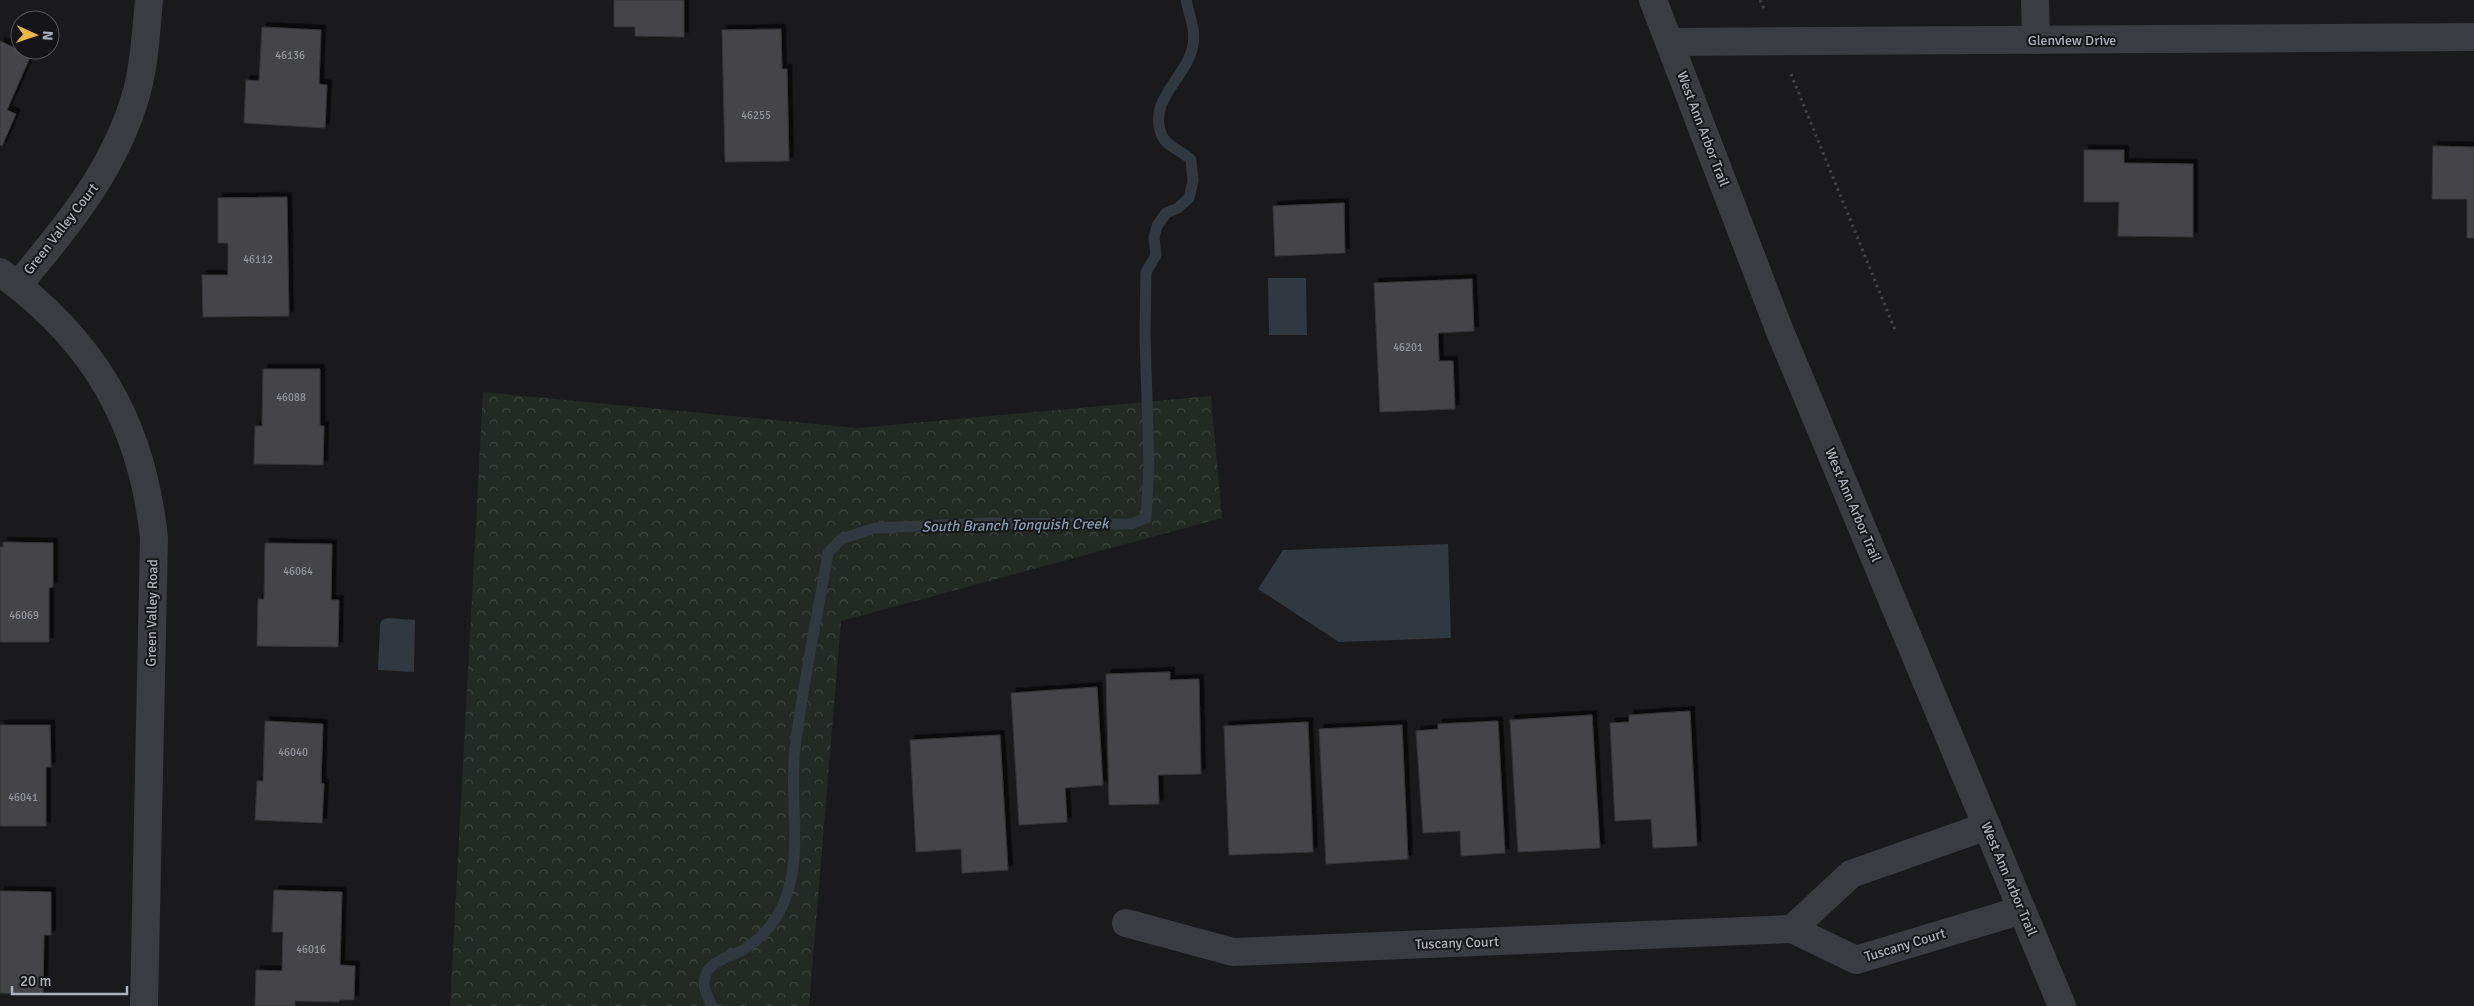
<svg xmlns="http://www.w3.org/2000/svg" width="2474" height="1006" viewBox="0 0 2474 1006" font-family="Signika,sans-serif">
<style>
.forest{fill:url(#forest-crowns)}
.water{fill:#303840}
.lines{fill:none;stroke-linecap:round;stroke-linejoin:round}
.stream{stroke:#303840;stroke-width:11}
.building{fill:#444549;stroke:#343438;filter:url(#shadow)}
.path{stroke:#414348;stroke-width:3;stroke-dasharray:2.5 4;stroke-linecap:butt}
.minor{stroke:#3b3c41;stroke-width:28}
.tertiary{stroke:#3b3c41;stroke-width:28}
.labels{text-anchor:middle;dominant-baseline:central;stroke-width:4;stroke-linejoin:round;paint-order:stroke}
.number-label{font-size:11px;fill:#93969e}
.street-label{font-size:14px;fill:#adb1bb;stroke:#151517}
.water-label{font-size:15px;font-style:italic;fill:#869db4;stroke:#151517}
</style>
<defs>
<pattern id="forest-crowns" width="20" height="18" patternUnits="userSpaceOnUse" patternTransform="scale(1.25)"><rect width="20" height="18" fill="#222a23"/><path d="M2 6a3 3 0 1 1 6 0M12 15a3 3 0 1 1 6 0" fill="none" stroke="#3f4641"/></pattern>
<filter id="shadow"><feDropShadow dx="4.5" dy="-4.5" stdDeviation="0" flood-color="#0009"/></filter>
</defs>
<rect width="100%" height="100%" fill="#1a1a1c"/>
<polygon class="forest" points="483,392 857,428 1211,396 1222,518 841,621 809,1006 450,1006"/>
<g class="water">
<polygon points="1268,278 1306,278 1307,335 1269,335"/>
<polygon points="1448,544 1451,638 1339,642 1258,589 1283,550"/>
<polygon points="387,618 415,620 414,672 378,670 380,625 382,620"/>
</g>
<g class="lines">
<path class="stream" d="M712 1006C707 995 701 986 706 974 711 961 732 956 743 950 765 937 781 915 788 891 802 846 789 794 795 748 803 683 817 618 828 553L841 539 875 528 985 523 1131 524 1146 518 1149 465 1145 334 1146 272 1156 255 1154 238 1157 226 1166 213 1178 208 1189 198 1193 181 1191 160C1182 150 1168 148 1162 136 1146 100 1188 77 1193 45 1196 31 1189 14 1186 0"/>
</g>
<g class="building">
<polygon points="614,0 684,0 684,37 635,36 635,27 614,27"/>
<polygon points="262,27 321,30 319,84 327,85 325,128 244,123 246,80 259,81"/>
<polygon points="781,29 782,69 787,69 789,161 725,162 722,30"/>
<polygon points="0,41 31,55 7,110 16,114 2,146 0,145"/>
<polygon points="2433,146 2474,147 2474,238 2467,238 2467,199 2432,199"/>
<polygon points="2084,150 2124,150 2124,163 2193,164 2193,237 2118,236 2119,202 2084,202"/>
<polygon points="287,197 289,316 203,317 202,275 228,275 228,243 218,243 218,198"/>
<polygon points="1344,203 1345,253 1275,256 1273,206"/>
<polygon points="1472,279 1474,331 1438,333 1439,361 1453,361 1455,409 1380,412 1374,283"/>
<polygon points="263,369 320,369 320,426 324,426 323,465 254,464 255,426 262,426"/>
<polygon points="3,542 53,543 53,587 49,588 49,642 0,642 0,547 3,547"/>
<polygon points="265,543 332,544 331,600 339,600 338,647 257,646 258,599 264,599"/>
<polygon points="1170,672 1170,680 1199,679 1201,774 1158,775 1159,804 1109,805 1106,674"/>
<polygon points="1097,687 1103,785 1065,788 1067,822 1019,825 1011,693"/>
<polygon points="1690,711 1697,846 1653,848 1651,819 1615,821 1610,723 1629,722 1629,715"/>
<polygon points="1592,715 1600,848 1518,852 1510,720"/>
<polygon points="265,721 323,724 321,783 324,784 322,823 255,820 257,781 263,781"/>
<polygon points="1498,721 1505,853 1461,856 1460,831 1423,833 1416,731 1438,729 1438,724"/>
<polygon points="1308,722 1313,852 1229,855 1224,726"/>
<polygon points="0,725 50,725 51,767 46,767 46,826 0,826"/>
<polygon points="1402,725 1408,859 1326,864 1319,729"/>
<polygon points="1000,735 1008,870 962,873 961,849 916,852 910,740"/>
<polygon points="274,890 342,892 340,965 355,966 354,1000 339,1000 339,1002 295,1001 295,1006 255,1006 256,970 282,971 283,932 272,932"/>
<polygon points="0,891 51,892 51,935 44,935 43,994 0,993"/>
</g>
<g class="lines">
<g class="path">
<polyline points="1760,0 1764,9"/>
<polyline points="1791,74 1895,330"/>
</g>
<g class="minor">
<polyline points="2035,0 2036,40"/>
<polyline points="1670,42 2474,37"/>
<path d="M0 272C94 340 142 423 154 538L144 1006"/>
<path d="M18 285C68 225 116 168 137 91 145 62 146 30 149 0"/>
<polyline points="1987,826 1851,874 1792,929 1856,960 2022,910"/>
<polyline points="1126,923 1233,952 1792,929"/>
</g>
<polyline class="tertiary" points="1653,0 1779,329 2062,1006"/>
</g>
<g class="labels">
<g class="number-label">
<text x="290" y="55">46136</text>
<text x="756" y="115">46255</text>
<text x="258" y="259">46112</text>
<text x="1408" y="347">46201</text>
<text x="291" y="397">46088</text>
<text x="298" y="571">46064</text>
<text x="24" y="615">46069</text>
<text x="293" y="752">46040</text>
<text x="23" y="797">46041</text>
<text x="311" y="949">46016</text>
</g>
<g class="street-label">
<text x="2072" y="40">Glenview Drive</text>
<text transform="translate(1703 129) rotate(69)">West Ann Arbor Trail</text>
<text transform="translate(61 229) rotate(-52)">Green Valley Court</text>
<text transform="translate(1853 505) rotate(67)">West Ann Arbor Trail</text>
<text transform="translate(152 613) rotate(-89)">Green Valley Road</text>
<text transform="translate(2009 879) rotate(67)">West Ann Arbor Trail</text>
<text transform="translate(1457 943) rotate(-2)">Tuscany Court</text>
<text transform="translate(1905 945) rotate(-17)">Tuscany Court</text>
</g>
<g class="water-label">
<text transform="translate(1015 525) rotate(-1)">South Branch Tonquish Creek</text>
</g>
</g>
<g transform="translate(35 35) rotate(93)"><circle r="24" fill="#151517" stroke="#525359"/>
<path d="M0-4L9 19L0 12L-9 19Z" fill="#eab844"/>
<text y="-8" font-size="14" font-weight="bold" text-anchor="middle" fill="#adb1bb">N</text>
</g>
<path d="M12 986v8h115v-8" fill="none" stroke="#adb1bb" stroke-width="2.5"/>
<text x="20" y="986" font-size="15" fill="#adb1bb" stroke="#151517" stroke-width="4" paint-order="stroke">20 m</text>
</svg>
